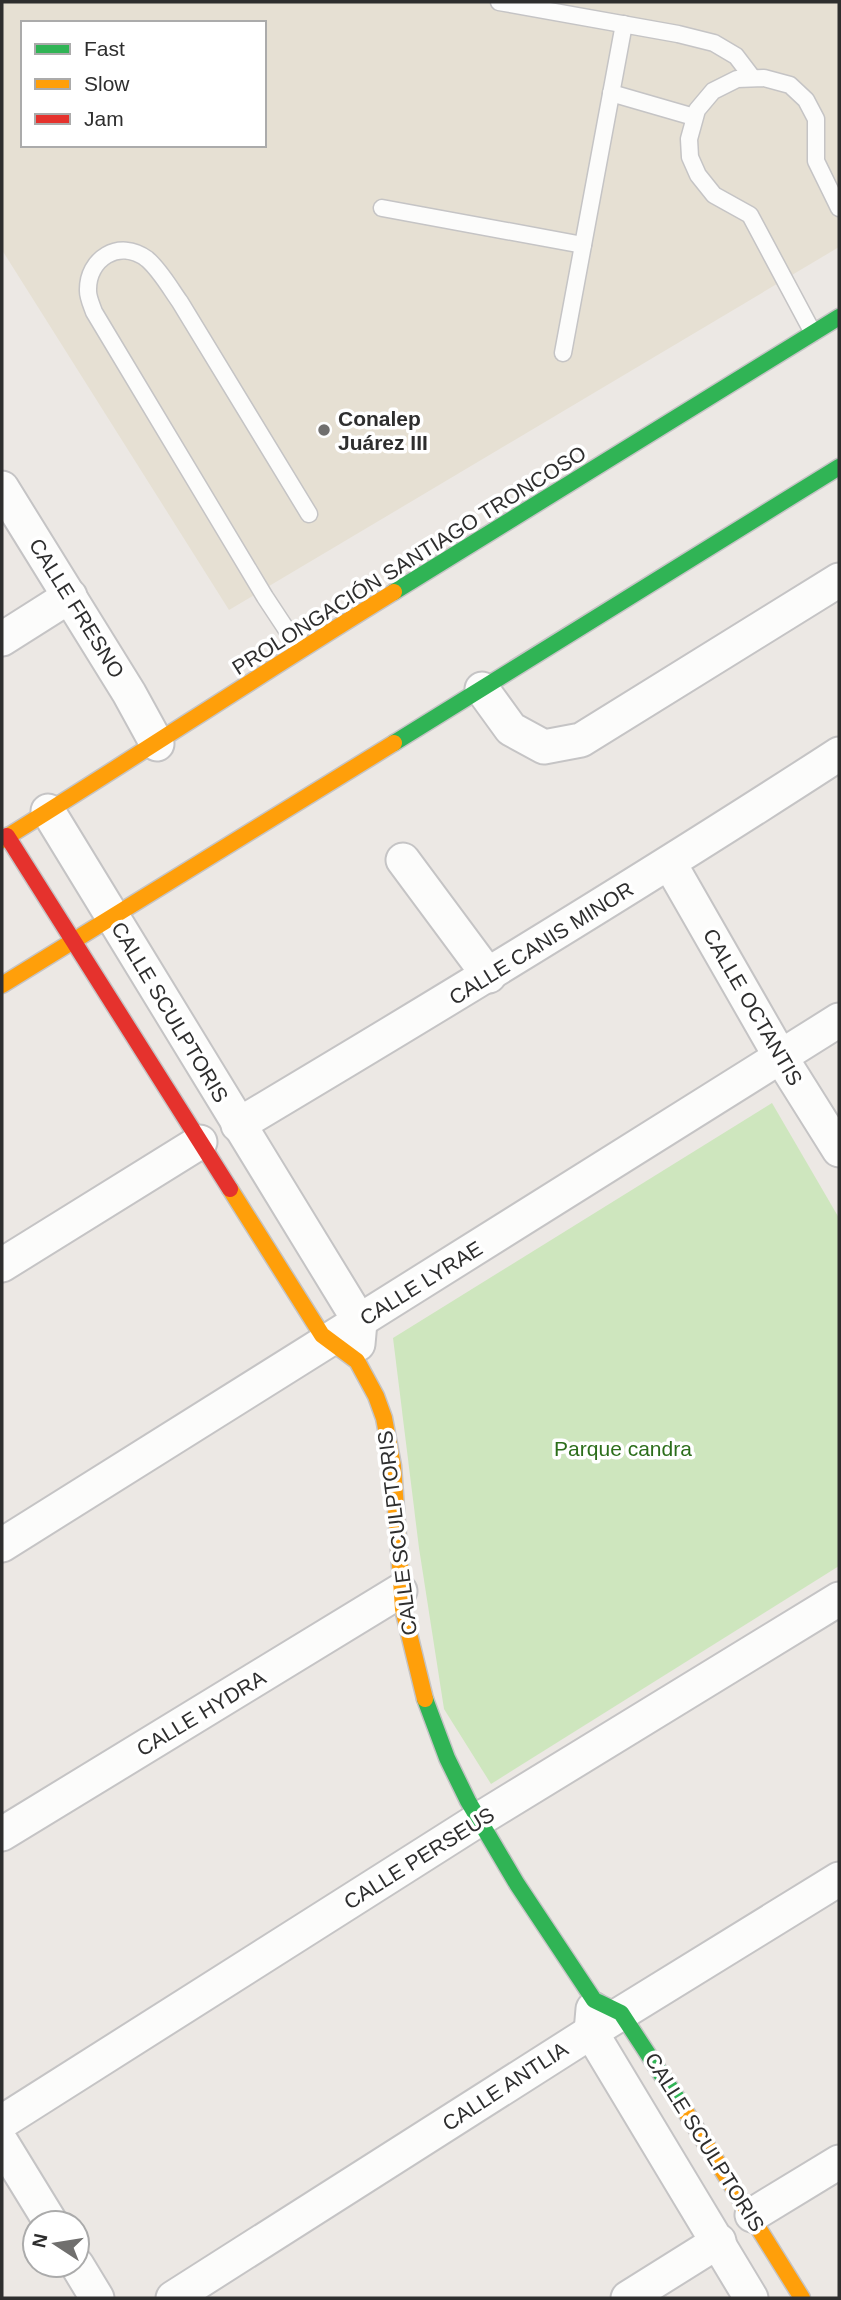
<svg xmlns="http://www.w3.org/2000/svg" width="841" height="2300" viewBox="0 0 841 2300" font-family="Helvetica,sans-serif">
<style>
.education{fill:#e6e0d3;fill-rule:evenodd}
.green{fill:#cee6be}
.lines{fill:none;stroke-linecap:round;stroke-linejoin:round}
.lane-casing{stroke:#c5c4c5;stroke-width:19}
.street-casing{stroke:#c5c4c5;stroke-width:37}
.fast-casing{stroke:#c5c4c5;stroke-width:19}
.slow-casing{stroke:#c5c4c5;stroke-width:19}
.jam-casing{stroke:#c5c4c5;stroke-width:19}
.lane{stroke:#fcfcfb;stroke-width:16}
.street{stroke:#fcfcfb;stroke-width:33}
.fast{stroke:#30b455;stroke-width:16}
.slow{stroke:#ff9f0a;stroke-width:16}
.jam{stroke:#e5322d;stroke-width:16}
.poi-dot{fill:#706f6e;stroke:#fff;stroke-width:2.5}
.labels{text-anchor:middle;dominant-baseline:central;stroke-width:7;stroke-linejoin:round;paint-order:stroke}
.poi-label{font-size:21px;font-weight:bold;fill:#2e2e2e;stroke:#fff;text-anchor:start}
.street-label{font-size:21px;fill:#2e2e2e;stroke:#fff}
.park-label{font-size:21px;fill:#2c6e1b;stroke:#fff}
</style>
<rect width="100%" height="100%" fill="#ece8e4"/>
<path class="education" d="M2 2H839V247L229 610 2 250ZM23 23H264V145H23Z"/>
<polygon class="green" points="772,1103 839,1218 839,1566 491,1784 444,1709 419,1548 393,1338"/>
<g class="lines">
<g class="lane-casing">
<g id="lane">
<polyline points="499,2 678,34 714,43 736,56 752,77"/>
<polyline points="611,93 694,117"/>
<polyline points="382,208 583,245"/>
<polyline points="813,333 750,215 714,195 698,175 690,157 689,139 697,110 713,91 737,79 764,78 790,85 806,100 816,119 816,161 839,208"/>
<polyline points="563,353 624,24"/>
<path d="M300 650 265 597 94 312C92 306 88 298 88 291 87 259 119 238 147 259 160 270 170 288 180 302L309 514"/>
</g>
</g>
<g class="street-casing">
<g id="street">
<polyline points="2,488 129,693 157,744"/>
<polyline points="2,639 70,596"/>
<polyline points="482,689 511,729 544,747 581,740 839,580"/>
<polyline points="48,811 360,1322 358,1344"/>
<polyline points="403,860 489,976"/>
<polyline points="670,864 780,1056 839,1150"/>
<path d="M238 1125C441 1004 642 882 839 754"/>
<polyline points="2,1265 200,1142"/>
<polyline points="2,1545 839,1020"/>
<polyline points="2,1834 400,1591"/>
<polyline points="593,2009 591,2032 751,2298"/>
<polyline points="2,2122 478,1820 839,1599"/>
<polyline points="2,2143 51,2223"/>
<polyline points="752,2215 839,2162"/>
<polyline points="77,2265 97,2298"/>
<polyline points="173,2298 591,2032 839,1879"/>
<polyline points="628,2298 719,2241"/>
</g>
</g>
<g class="fast-casing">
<g id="fast">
<polyline points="394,592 839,317"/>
<polyline points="394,743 839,467"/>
<polyline points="425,1699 447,1758 468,1801 517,1884 594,2000 621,2013 684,2109"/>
</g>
</g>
<g class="slow-casing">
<g id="slow">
<path d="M2 840C133 759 262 673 394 592"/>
<polyline points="2,985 394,743"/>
<polyline points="230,1189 322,1335 357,1361 376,1396 384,1418 393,1466 403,1609 425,1699"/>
<polyline points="684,2109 802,2298"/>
</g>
</g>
<g class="jam-casing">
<polyline id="jam" points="7,836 230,1189"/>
</g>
<use href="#lane" class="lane"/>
<use href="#street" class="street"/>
<use href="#fast" class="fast"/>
<use href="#slow" class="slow"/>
<use href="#jam" class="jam"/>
</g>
<circle class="poi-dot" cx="324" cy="430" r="7"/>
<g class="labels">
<g class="poi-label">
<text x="338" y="418">Conalep<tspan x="338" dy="24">Juárez III</tspan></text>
</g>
<g class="street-label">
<text transform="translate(409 560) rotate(-32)">PROLONGACIÓN SANTIAGO TRONCOSO</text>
<text transform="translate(77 608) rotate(58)">CALLE FRESNO</text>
<text transform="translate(541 943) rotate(-32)">CALLE CANIS MINOR</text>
<text transform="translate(753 1007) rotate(60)">CALLE OCTANTIS</text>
<text transform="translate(170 1012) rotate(59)">CALLE SCULPTORIS</text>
<text transform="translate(421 1283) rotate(-32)">CALLE LYRAE</text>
<text transform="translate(397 1533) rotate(-97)">CALLE SCULPTORIS</text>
<text transform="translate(201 1713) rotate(-31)">CALLE HYDRA</text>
<text transform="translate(419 1858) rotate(-32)">CALLE PERSEUS</text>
<text transform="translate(505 2086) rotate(-33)">CALLE ANTLIA</text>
<text transform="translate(705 2142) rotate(58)">CALLE SCULPTORIS</text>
</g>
<g class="park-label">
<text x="623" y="1448">Parque candra</text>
</g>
</g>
<rect width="841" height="2300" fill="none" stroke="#2e2e2e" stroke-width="7"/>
<rect x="21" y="21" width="245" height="126" fill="#ffffff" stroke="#ababab" stroke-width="2"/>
<rect x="35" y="44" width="35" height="10" fill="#30b455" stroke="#ababab" stroke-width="2"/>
<text x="84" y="56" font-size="21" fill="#2e2e2e">Fast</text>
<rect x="35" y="79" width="35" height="10" fill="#ff9f0a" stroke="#ababab" stroke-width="2"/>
<text x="84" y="91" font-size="21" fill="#2e2e2e">Slow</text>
<rect x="35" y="114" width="35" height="10" fill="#e5322d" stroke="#ababab" stroke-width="2"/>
<text x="84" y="126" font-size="21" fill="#2e2e2e">Jam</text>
<g transform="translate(56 2244) rotate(282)"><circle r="33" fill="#ffffff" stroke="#ababab" stroke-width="2"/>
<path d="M0-5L12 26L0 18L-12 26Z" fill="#706f6e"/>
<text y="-10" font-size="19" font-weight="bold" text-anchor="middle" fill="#2e2e2e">N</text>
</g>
</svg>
